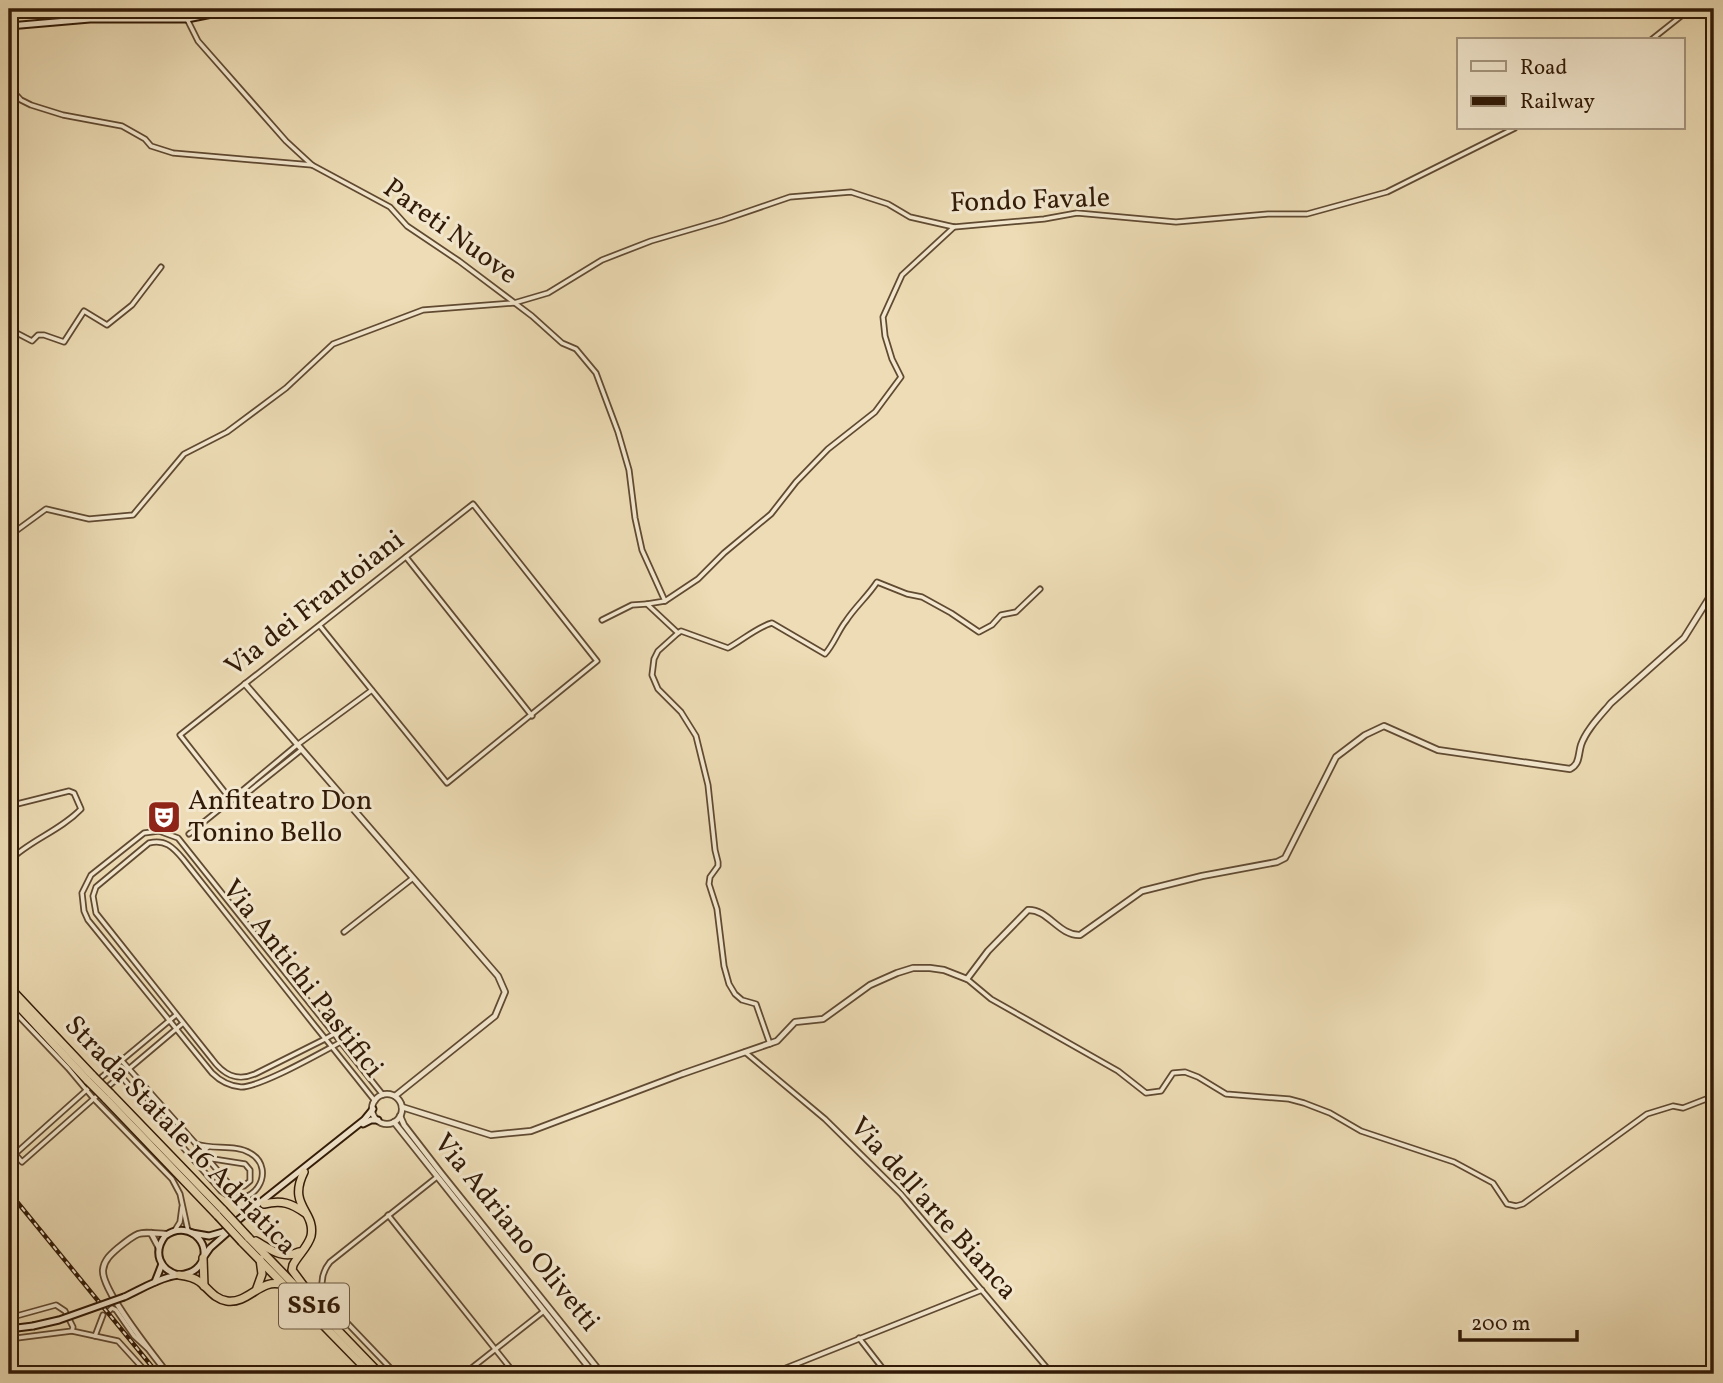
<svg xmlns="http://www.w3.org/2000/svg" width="1723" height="1383" viewBox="0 0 1723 1383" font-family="Vollkorn,serif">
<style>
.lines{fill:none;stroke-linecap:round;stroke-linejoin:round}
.minor-casing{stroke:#604a32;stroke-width:7}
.tertiary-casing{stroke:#604a32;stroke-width:8}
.secondary-casing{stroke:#311a07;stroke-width:9}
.trunk-casing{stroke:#311a07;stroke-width:10}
.minor{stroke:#f3e8cf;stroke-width:3.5}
.tertiary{stroke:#f3e8cf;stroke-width:4.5}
.secondary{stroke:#f3e8cf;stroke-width:5}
.trunk{stroke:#eddcb5;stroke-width:7}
.rail-casing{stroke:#311a07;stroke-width:4.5}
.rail{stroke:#f3e8cf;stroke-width:2;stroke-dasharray:5;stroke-linecap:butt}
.secondary-bridge-casing{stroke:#311a07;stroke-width:9;stroke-linecap:butt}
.trunk-bridge-casing{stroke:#311a07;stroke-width:10;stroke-linecap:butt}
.secondary-bridge{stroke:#f3e8cf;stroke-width:5}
.trunk-bridge{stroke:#eddcb5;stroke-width:7}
.labels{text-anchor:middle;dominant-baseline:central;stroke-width:6;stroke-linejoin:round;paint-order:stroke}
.shield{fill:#f3e8cf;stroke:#6b5843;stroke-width:2}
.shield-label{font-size:26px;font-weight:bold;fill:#311a07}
.street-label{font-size:28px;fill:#311a07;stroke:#f3e8cf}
.poi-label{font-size:28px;fill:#311a07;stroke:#f3e8cf;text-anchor:start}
</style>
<rect width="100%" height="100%" fill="#eddcb5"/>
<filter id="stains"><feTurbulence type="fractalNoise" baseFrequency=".00286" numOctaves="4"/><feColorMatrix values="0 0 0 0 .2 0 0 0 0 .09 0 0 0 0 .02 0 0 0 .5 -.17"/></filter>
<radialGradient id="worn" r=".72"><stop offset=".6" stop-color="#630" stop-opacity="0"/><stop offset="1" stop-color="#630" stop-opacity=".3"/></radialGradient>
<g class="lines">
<g class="minor-casing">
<g id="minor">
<polyline points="99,9 102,19"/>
<polyline points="163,19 175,9"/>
<polyline points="187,19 198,41 286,141 312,165"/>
<polyline points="1651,40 1690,9"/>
<polyline points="9,87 21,100 31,105 63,115 122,126 145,139 151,146 173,153 312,165 390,207 407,226 459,261 532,316 562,343 576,349 596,373 618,432 629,470 635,518 642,550 665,601 647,604 678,633 658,651 654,659 652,675 658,689 681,712 696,736 708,785 715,850 718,862 718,866 710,877 709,884 717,909 724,966 729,984 735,994 742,1000 756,1004 770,1044"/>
<polyline points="9,329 32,341 38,335 44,335 64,342 84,311 107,325 132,305 161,267"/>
<polyline points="9,536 46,509 89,519 133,515 184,454 227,432 286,388 333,344 423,310 514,303 548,293 602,260 651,241 723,220 790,197 851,192 888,204 910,217 954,227 1044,219 1077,213 1176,222 1268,214 1307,214 1387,192 1515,128"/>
<polyline points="406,557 532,716"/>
<polyline points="665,601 698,579 724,553 771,514 796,482 828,449 875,412 901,377 892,359 885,336 883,317 902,275 954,227"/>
<polyline points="602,620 632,605 647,604"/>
<polyline points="320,626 447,783 597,661 473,504 180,735 231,800 297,745 372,690"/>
<path d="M678 633 681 631 728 648C741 641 759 626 772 623L825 654C834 644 838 631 846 621 855 607 868 596 877 582L907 594 922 597 951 613 979 632 992 625 1001 615 1016 612 1040 589"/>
<path d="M9 806 69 791 74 793 81 809C60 831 30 840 9 861"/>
<polyline points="189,834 231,800 241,798 301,750"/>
<polyline points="344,932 413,878"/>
<polyline points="967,979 991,999 1118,1071 1146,1093 1161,1091 1173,1073 1185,1072 1198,1077 1226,1094 1289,1099 1304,1103 1330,1113 1361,1131 1454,1162 1493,1183 1507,1204 1516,1206 1523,1204 1647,1114 1673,1106 1683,1108 1714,1096"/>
<polyline points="9,1006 68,1068 94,1099 172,1179 180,1194 188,1231"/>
<path d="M334 1034 325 1039 255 1074C236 1082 223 1074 212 1059L96 913 93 896 96 887 149 843C165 839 173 847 183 859L315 1026 332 1047 375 1101"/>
<path d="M341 1042C320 1053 261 1087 241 1087 229 1086 220 1081 212 1073L88 920 84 911 82 893 91 875 144 833 159 831 178 838 383 1095"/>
<polyline points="745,1052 825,1119 901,1194 1052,1374"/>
<path d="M114 1068 221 1191C252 1215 279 1169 250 1153 235 1144 213 1150 196 1144L122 1061"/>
<polyline points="97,1081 176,1015"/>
<polyline points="91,1086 15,1154 22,1162 99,1094"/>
<polyline points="105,1089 182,1024"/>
<polyline points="197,1146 229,1184 236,1187 244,1186 250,1181 250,1170 245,1164 207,1158"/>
<polyline points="194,1160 208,1147"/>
<polyline points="388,1215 515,1374"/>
<polyline points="175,1230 180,1222 182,1207"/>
<polyline points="109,1311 112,1308 116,1310 134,1336 147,1348"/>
<polyline points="9,1318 56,1305 65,1311 73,1327 72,1331 9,1339"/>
<polyline points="72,1331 118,1341 148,1374"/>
<polyline points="95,1336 103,1315"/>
<polyline points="859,1338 887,1374"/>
<path d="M396 1374 329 1304C320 1289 319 1276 330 1262L437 1177"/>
<polyline points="464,1374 544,1311"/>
<polyline points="771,1374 982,1290"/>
</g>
</g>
<g class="tertiary-casing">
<g id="tertiary">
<polyline points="245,684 498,976 505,992 495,1016 395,1096"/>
<circle cx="387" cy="1109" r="15"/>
<path d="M402 1107 491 1135 531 1131 682 1074 777 1041 795 1022 823 1019 870 985 897 973 913 968H930L944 970 967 979 988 951 1028 910C1048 909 1059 936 1080 935L1142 891 1202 876 1277 862 1285 858 1336 757 1365 735 1384 726 1438 750 1570 769C1580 764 1578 755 1581 745 1586 730 1601 715 1611 703L1684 638 1714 590"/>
<polyline points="400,1116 404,1125 441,1173 602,1374"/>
<polyline points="394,1122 594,1374"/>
<polyline points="151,1233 159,1248"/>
<path d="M166 1234C138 1232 140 1230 118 1248 111 1254 104 1260 103 1270 101 1290 154 1356 168 1374"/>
</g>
</g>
<g class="secondary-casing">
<g id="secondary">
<polyline points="9,26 90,19 187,19 237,9"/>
<polyline points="363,1124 371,1120 378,1120"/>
<polyline points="192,1233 209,1236 223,1232 364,1120 373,1109"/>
<polyline points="203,1258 210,1248 227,1233"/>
<polyline points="155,1282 162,1264"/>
<path d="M124 1297C139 1290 154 1281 169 1277 178 1274 188 1276 196 1269 218 1250 191 1217 165 1236 153 1252 159 1270 179 1275"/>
<polyline points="9,1329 33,1326"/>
</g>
</g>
<g class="trunk-casing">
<g id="trunk">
<polyline points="9,987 93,1076"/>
<polyline points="9,996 88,1081"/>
<polyline points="110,1093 223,1210"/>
<polyline points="105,1098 218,1216"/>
<path d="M304 1172C287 1206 316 1211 311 1236 308 1247 298 1255 293 1265L292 1270 315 1301"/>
<path d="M264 1204C282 1200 291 1203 305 1213"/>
<polyline points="248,1237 380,1374"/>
<path d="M256 1241C270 1249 283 1260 299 1252"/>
<polyline points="242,1242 371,1374"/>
<polyline points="203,1258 204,1286"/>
<path d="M179 1275C187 1276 194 1277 200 1282 209 1289 214 1299 227 1301 249 1304 261 1277 283 1285"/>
<polyline points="257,1288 262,1274 260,1259"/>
</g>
</g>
<use href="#minor" class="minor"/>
<use href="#tertiary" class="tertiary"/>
<use href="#secondary" class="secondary"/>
<use href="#trunk" class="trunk"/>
<g class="rail-casing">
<polyline id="rail" points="9,1192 158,1374"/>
</g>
<use href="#rail" class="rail"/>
<g class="secondary-bridge-casing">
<polyline id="secondary-bridge" points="33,1326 59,1320 124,1297"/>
</g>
<g class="trunk-bridge-casing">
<g id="trunk-bridge">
<polyline points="93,1076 110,1093"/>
<polyline points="88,1081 105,1098"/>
<polyline points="223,1210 248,1237"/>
<polyline points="218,1216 242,1242"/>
</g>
</g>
<use href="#secondary-bridge" class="secondary-bridge"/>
<use href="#trunk-bridge" class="trunk-bridge"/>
</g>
<defs>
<g id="theatre-square" transform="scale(1.75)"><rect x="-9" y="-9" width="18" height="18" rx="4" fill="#8f2418" stroke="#f3e8cf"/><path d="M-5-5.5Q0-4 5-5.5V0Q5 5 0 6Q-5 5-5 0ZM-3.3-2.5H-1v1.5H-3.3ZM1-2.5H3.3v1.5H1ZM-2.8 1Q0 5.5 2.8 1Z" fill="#fff"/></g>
</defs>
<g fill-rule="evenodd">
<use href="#theatre-square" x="164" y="817"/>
</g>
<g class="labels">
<rect class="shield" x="279" y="1283.5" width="70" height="45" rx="5"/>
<g class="shield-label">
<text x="314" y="1306">SS16</text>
</g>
<g class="street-label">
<text transform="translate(1030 201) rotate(-2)">Fondo Favale</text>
<text transform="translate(450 232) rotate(36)">Pareti Nuove</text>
<text transform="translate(315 604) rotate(-38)">Via dei Frantoiani</text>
<text transform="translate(302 979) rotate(52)">Via Antichi Pastifici</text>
<text transform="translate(180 1136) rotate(46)">Strada Statale 16 Adriatica</text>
<text transform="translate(933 1209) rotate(48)">Via dell'arte Bianca</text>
<text transform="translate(516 1233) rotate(51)">Via Adriano Olivetti</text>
</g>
<g class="poi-label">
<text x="188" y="801">Anfiteatro Don<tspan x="188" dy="32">Tonino Bello</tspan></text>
</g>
</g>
<rect width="1723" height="1383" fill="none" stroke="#eddcb5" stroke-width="35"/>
<rect x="10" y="10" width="1702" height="1362" fill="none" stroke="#311a07" stroke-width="3.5"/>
<rect x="18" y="18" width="1688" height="1348" fill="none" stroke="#311a07" stroke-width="2"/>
<rect x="1457" y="38" width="228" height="91" fill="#f3e8cf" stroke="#a5967f" stroke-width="2"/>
<rect x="1471" y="61" width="35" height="10" fill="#f3e8cf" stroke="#a5967f" stroke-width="2"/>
<text x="1520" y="74" font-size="21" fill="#311a07">Road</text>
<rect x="1471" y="96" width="35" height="10" fill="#311a07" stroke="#a5967f" stroke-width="2"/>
<text x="1520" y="108" font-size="21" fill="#311a07">Railway</text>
<path d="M1460 1330v10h117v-10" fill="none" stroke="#311a07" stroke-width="3.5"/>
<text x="1471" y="1330" font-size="21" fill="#311a07" stroke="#f3e8cf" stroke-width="5" paint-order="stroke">200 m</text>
<rect width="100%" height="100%" filter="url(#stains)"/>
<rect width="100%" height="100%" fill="url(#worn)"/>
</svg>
